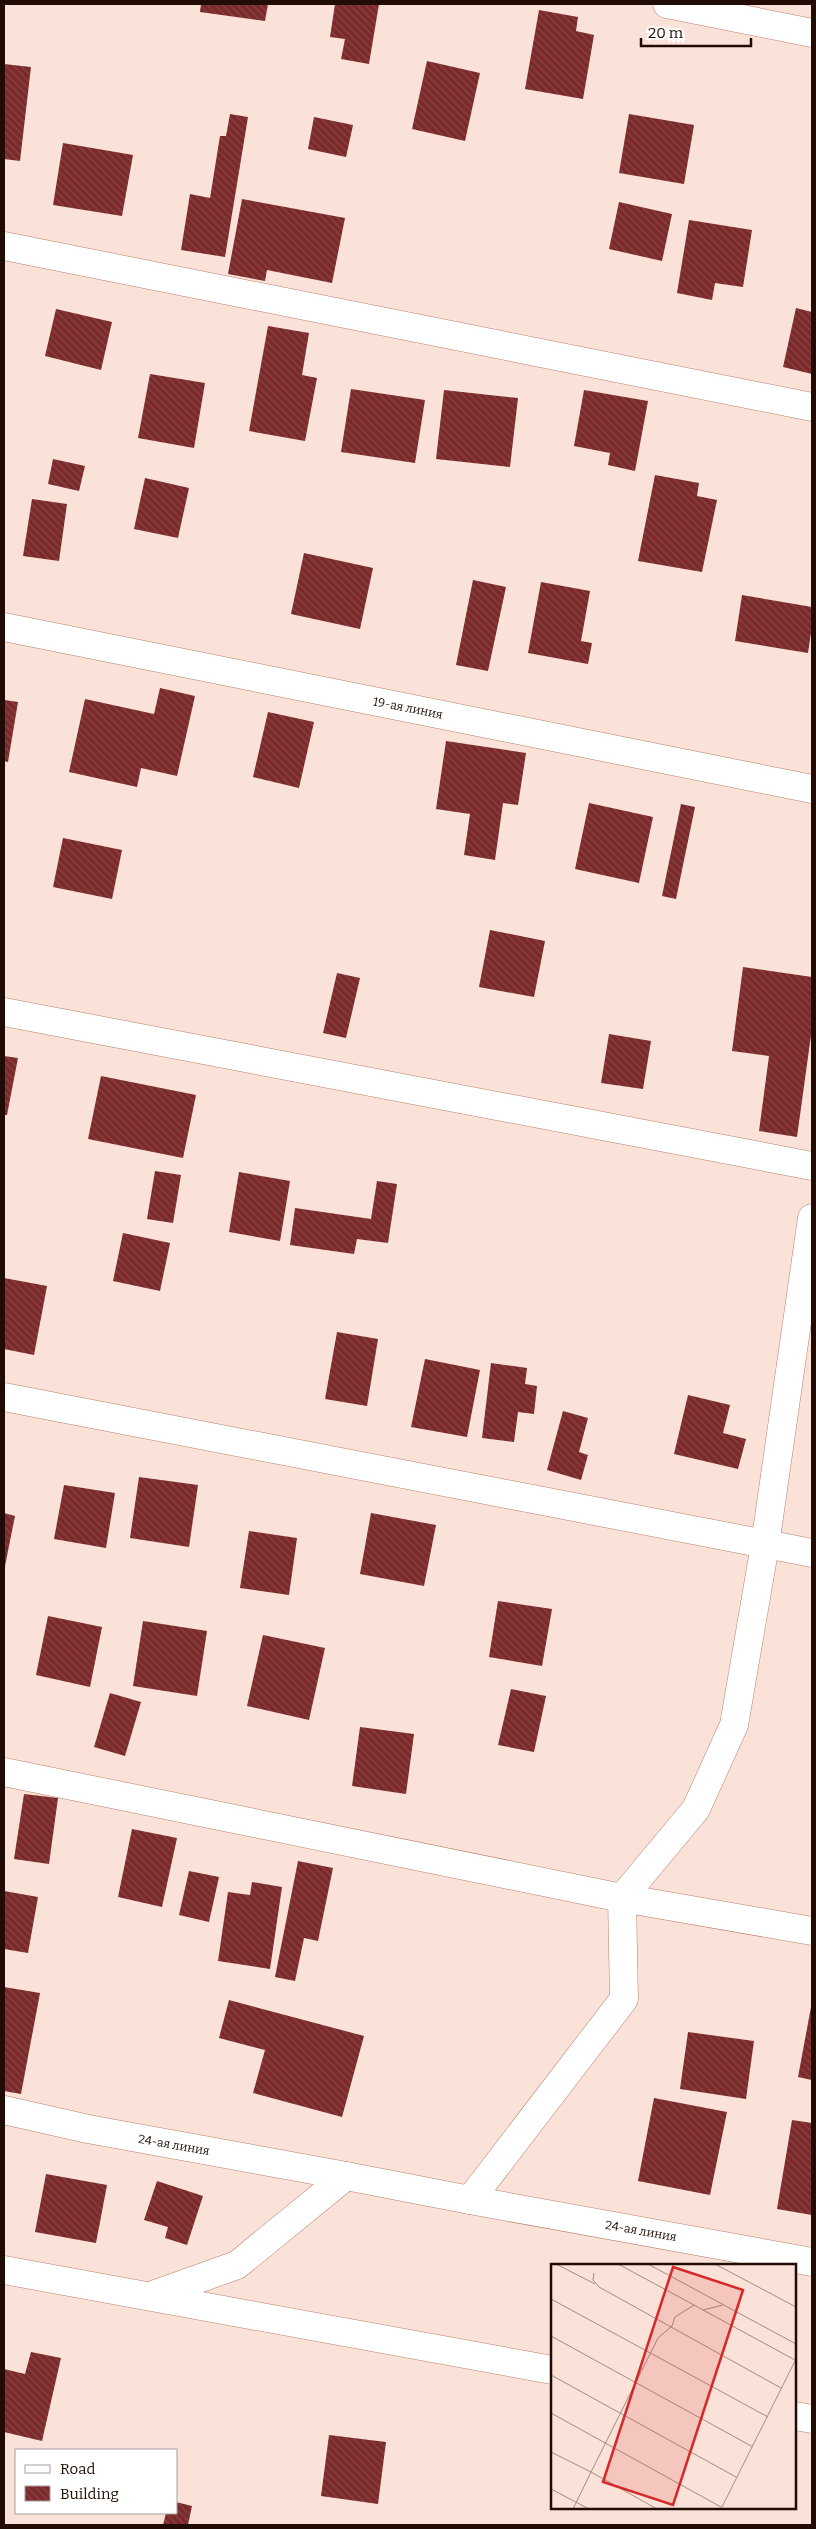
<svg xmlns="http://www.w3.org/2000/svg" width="816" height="2529" viewBox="0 0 816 2529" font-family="Bitter,serif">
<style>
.building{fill:url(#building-back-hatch)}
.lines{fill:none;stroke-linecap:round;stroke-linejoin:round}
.street-casing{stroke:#b88069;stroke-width:29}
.street{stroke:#fff;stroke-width:28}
.labels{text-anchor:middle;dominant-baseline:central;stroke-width:5;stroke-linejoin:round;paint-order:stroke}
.street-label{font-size:12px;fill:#200c04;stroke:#fff}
.inset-road{fill:none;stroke:#a38c83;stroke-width:1}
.view{fill:#d62828;fill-opacity:0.15;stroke:#d62828;stroke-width:2.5}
.inset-edge{fill:none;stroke:#200c04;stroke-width:2.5}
</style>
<defs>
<pattern id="building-back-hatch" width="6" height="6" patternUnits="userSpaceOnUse" patternTransform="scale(1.25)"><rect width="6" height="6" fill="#7b292a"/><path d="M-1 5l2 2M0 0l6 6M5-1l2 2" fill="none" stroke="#884546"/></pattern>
</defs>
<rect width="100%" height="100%" fill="#fbe2d8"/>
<g class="building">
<polygon points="201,4 268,4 265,21 200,12"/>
<polygon points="335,4 379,4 369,64 341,59 345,39 330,37"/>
<polygon points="539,10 578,17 576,31 594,35 583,99 525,89"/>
<polygon points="427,61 480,73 465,141 412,129"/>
<polygon points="4,64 31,67 20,161 4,159"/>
<polygon points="230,114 248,117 225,257 181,250 190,194 210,198 220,136 226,136"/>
<polygon points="629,114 694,125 684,184 619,173"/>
<polygon points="314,117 353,125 346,157 308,149"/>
<polygon points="63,143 133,155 122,216 53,205"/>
<polygon points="242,199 345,218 332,283 267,270 265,281 228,274"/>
<polygon points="619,202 672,214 662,261 609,249"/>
<polygon points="689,220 752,230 743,287 715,283 712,300 677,293"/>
<polygon points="796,308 812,312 812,374 783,367"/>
<polygon points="56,309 112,322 101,370 45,356"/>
<polygon points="268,326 309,333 302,375 317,378 305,441 249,431"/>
<polygon points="150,374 205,383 194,448 138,438"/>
<polygon points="351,389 425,400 415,463 341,452"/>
<polygon points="444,390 518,398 510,467 436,459"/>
<polygon points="584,390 648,401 635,471 608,465 610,453 574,446"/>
<polygon points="53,459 85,466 79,491 48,484"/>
<polygon points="655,475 699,483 697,496 717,500 702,572 638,561"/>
<polygon points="145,478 189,488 178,538 134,529"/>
<polygon points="32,499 67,504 59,561 23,556"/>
<polygon points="304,553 373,568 360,629 291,614"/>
<polygon points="473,580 506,587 488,671 456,665"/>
<polygon points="541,582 590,591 581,641 592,643 588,664 528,653"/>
<polygon points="742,595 812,607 812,626 808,653 735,641"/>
<polygon points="160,688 195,696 177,776 141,768 137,787 69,772 85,699 154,714"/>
<polygon points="4,700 18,702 8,762 4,761"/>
<polygon points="268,712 314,722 299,788 253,777"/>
<polygon points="446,741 526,753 518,805 503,803 495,860 464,855 470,814 436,809"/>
<polygon points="589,803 653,817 639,883 575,869"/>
<polygon points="681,804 695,807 676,899 662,896"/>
<polygon points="63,838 122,850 112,899 53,887"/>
<polygon points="490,930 545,941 534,997 479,987"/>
<polygon points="743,967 812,977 812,1028 797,1137 759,1131 769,1056 732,1051"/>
<polygon points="337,973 360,978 346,1038 323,1033"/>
<polygon points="609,1034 651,1041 643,1089 601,1083"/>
<polygon points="4,1056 18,1058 7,1115 4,1115"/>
<polygon points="101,1076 196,1095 183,1158 88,1139"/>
<polygon points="155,1171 181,1175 173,1223 147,1219"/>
<polygon points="239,1172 290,1181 280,1241 229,1232"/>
<polygon points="377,1181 397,1184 388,1243 357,1239 354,1254 290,1245 295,1208 371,1219"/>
<polygon points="123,1233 170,1243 160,1291 113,1281"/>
<polygon points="4,1278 47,1286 34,1355 4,1349"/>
<polygon points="337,1332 378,1339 367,1406 325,1399"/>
<polygon points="425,1359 480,1370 467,1437 411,1427"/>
<polygon points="491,1363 527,1368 525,1384 537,1386 534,1414 518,1412 514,1442 482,1438"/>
<polygon points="688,1395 730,1405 723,1433 746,1439 738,1469 674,1454"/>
<polygon points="563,1411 588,1418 579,1452 588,1455 581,1480 547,1470"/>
<polygon points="139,1477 198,1485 189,1547 130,1538"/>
<polygon points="64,1485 115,1493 106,1548 54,1539"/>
<polygon points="4,1513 15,1516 5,1566 4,1566"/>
<polygon points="371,1513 436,1525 424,1586 360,1574"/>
<polygon points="249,1531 297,1538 289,1595 240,1588"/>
<polygon points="498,1601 552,1609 542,1666 489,1657"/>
<polygon points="48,1616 102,1627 90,1687 36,1675"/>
<polygon points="143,1621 207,1631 197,1696 133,1686"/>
<polygon points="263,1635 325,1648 309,1720 247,1706"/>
<polygon points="511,1689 546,1696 534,1752 498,1745"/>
<polygon points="110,1693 141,1702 125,1756 94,1747"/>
<polygon points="360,1727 414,1734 406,1794 352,1786"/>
<polygon points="24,1794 58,1798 49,1864 14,1859"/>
<polygon points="132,1829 177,1838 162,1907 118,1897"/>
<polygon points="298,1861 333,1868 318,1941 304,1938 295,1981 275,1977"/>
<polygon points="189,1871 219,1877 209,1922 179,1915"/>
<polygon points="252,1882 282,1887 270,1969 218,1961 228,1892 250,1895"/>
<polygon points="4,1891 38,1897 28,1953 4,1949"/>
<polygon points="4,1987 40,1993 21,2094 4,2091"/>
<polygon points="229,2000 364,2036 342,2117 253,2093 265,2050 219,2038"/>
<polygon points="811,2007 812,2007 812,2080 798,2077"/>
<polygon points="688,2032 754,2041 746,2099 680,2089"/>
<polygon points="654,2098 727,2112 710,2195 638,2181"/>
<polygon points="792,2120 812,2123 812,2215 777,2209"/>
<polygon points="46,2174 107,2185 96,2243 35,2232"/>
<polygon points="157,2181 203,2196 187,2245 165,2238 168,2227 144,2220"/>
<polygon points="31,2352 61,2358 42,2441 4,2432 4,2369 25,2374"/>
<polygon points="329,2435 386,2442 378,2504 321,2496"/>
<polygon points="176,2502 192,2506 188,2525 163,2525 166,2513 176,2513"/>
</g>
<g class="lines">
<g class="street-casing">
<g id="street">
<polyline points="667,4 812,33"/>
<polyline points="4,246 812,407"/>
<polyline points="4,627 812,789"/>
<polyline points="4,1012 812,1166"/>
<polyline points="4,1397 812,1553"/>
<polyline points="4,1772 622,1898 812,1931"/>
<polyline points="4,2110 88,2129 346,2176"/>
<polyline points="470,2200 812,2262"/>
<polyline points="4,2270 552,2370"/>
<polyline points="153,2295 237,2265 346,2176 470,2200 624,1999 622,1898 696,1809 734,1725 765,1545 812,1218"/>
<polyline points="795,2416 812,2419"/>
</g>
</g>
<use href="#street" class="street"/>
</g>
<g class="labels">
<g class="street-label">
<text transform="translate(408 708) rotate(11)">19-ая линия</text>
<text transform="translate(174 2145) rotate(10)">24-ая линия</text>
<text transform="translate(641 2231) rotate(10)">24-ая линия</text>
</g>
</g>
<g transform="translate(551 2264)">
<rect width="245" height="245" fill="#fbe2d8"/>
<path class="inset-road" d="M5 0 44 20M67 0 143 41M97 0 245 80M164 0 245 43M43 9 42 16 48 23 230 124M0 35 217 153M152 46 244 96M0 72 202 183M0 111 185 213M0 149 170 243M0 188 40 208 22 245M0 225 38 245M106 245 40 208 107 74 121 62 124 53 143 41 152 46 172 41M170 245 245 95"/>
<path class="view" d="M122 3 192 26 122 241 52 218Z"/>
<rect width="245" height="245" class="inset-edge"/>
</g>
<rect width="816" height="2529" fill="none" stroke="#200c04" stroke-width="10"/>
<rect x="15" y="2449" width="162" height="65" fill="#ffffff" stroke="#a69e9b"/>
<rect x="25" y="2465" width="25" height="8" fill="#ffffff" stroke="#a69e9b"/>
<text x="60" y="2474" font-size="15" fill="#200c04">Road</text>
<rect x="25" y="2486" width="25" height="15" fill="url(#building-back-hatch)" stroke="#a69e9b"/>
<text x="60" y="2499" font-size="15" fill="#200c04">Building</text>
<path d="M641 38v8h110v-8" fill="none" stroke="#200c04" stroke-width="2.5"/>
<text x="648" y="38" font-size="15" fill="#200c04" stroke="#ffffff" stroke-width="4" paint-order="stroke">20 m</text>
</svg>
